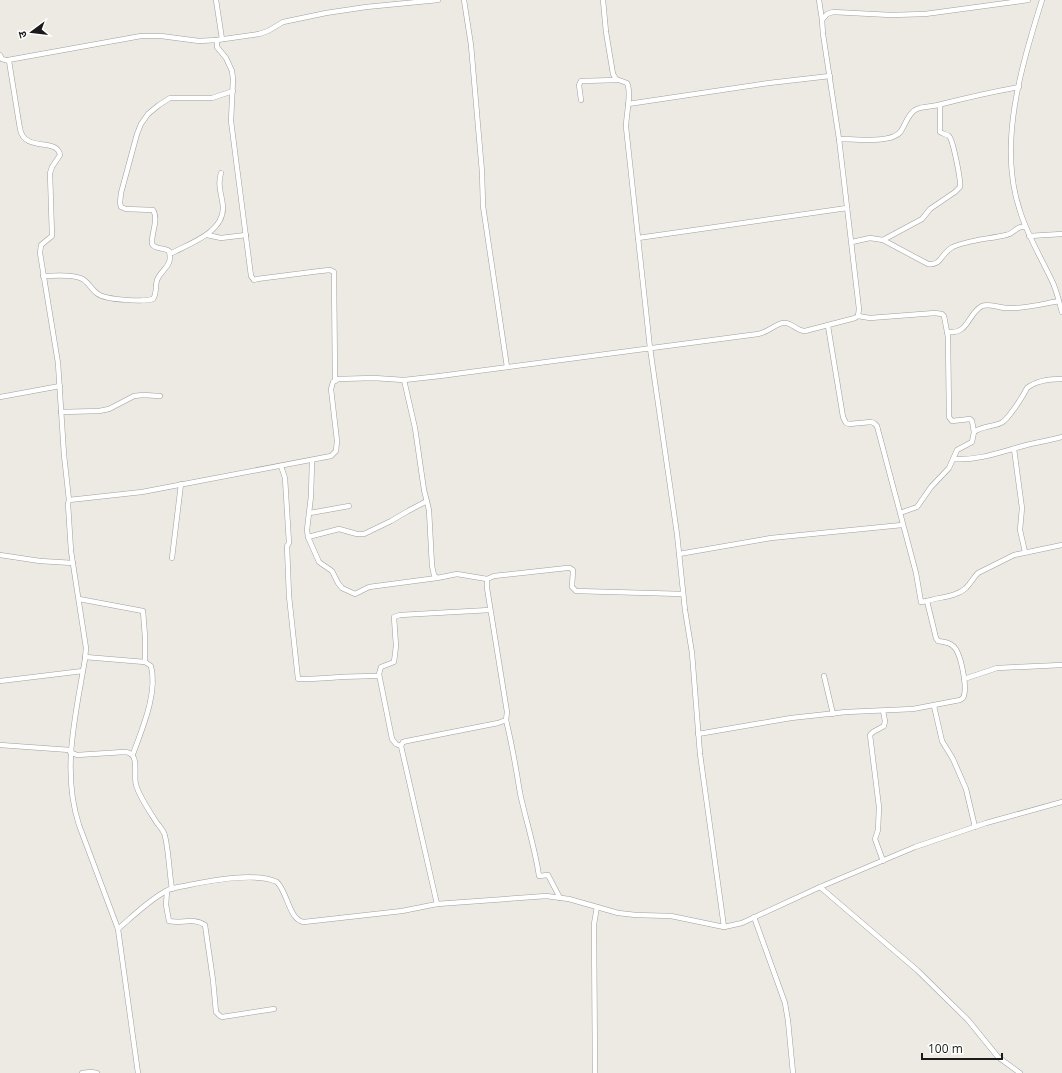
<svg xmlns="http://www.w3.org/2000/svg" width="1062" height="1073" viewBox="0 0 1062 1073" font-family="'Open Sans','Noto Sans Devanagari',sans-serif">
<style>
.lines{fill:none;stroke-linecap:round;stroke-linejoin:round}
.street-casing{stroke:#9f9f9f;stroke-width:5.5}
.street{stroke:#fff;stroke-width:4.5}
</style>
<rect width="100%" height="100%" fill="#eceae2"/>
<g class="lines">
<g class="street-casing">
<g id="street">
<polyline points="216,0 222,39"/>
<polyline points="464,0 471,45 482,172 483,206 507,367"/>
<path d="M603 0 606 32 613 74 616 79 627 83C632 93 626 114 626 127L650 348 677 534 685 610 692 653 700 754 724 927"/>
<polyline points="819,0 822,20"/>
<path d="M1042 0C1022 65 997 144 1020 211 1028 237 1042 259 1053 283 1057 292 1059 302 1062 312"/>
<polyline points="217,40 217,47 226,58 232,71 233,79 231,121 251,276 254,280 257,279 320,271 330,270 334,272 335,381"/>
<path d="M0 55 2 59 9 61 20 129C25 153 57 137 60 155L52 167 50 173 52 236 41 245 40 253 58 363 64 455 69 500"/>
<polyline points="8,60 141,36 161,36 199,41 217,40 259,34 268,31 283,22 326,13 366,7 438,0"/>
<polyline points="581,100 579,85 581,81 618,80"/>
<polyline points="628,104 769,83 830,76"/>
<path d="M839 139C853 139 893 144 901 131 905 125 909 112 917 109 923 106 931 107 938 105 965 98 991 92 1019 87"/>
<polyline points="207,235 221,238 246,235"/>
<polyline points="1029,236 1062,234"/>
<polyline points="638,238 847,208"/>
<path d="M883 240 922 219 930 209 955 192 960 187C961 180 953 140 949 136 946 134 943 134 940 132V105"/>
<path d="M852 242 870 238 883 240 928 264C941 266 941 254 951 248 965 240 990 239 1006 235 1014 234 1017 225 1025 227"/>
<path d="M170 254C188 244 224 233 223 207 222 195 217 185 221 173"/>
<path d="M43 276C55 276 69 274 80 278 88 280 91 290 98 294 106 300 144 302 153 299 157 294 155 287 157 280 162 268 173 267 169 251 164 247 155 250 152 244 151 234 159 219 153 210L126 209 121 207 120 203 121 193 137 134 141 124 148 114 159 105 170 98H212L233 91"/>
<polyline points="858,316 870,318 935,313 942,314 944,316 948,337 949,417 952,421 970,419 972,421 974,432"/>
<path d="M828 326 843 417 846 423 849 424 871 422 874 423 877 426 916 573 921 602 927 601C939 597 956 597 966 588 971 583 973 578 978 573L1014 555 1062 545"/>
<path d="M947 332C969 335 967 314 982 306 989 303 999 308 1007 308 1024 309 1042 304 1059 301"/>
<polyline points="404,380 415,428 424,490 429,510 432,566 434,575 437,578 457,574 487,579"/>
<polyline points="0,397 60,386"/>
<polyline points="61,412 99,411 109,409 134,396 143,395 160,396"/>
<polyline points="1014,449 1022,508 1020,530 1025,552"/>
<path d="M953 459C977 461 1000 452 1023 446 1036 442 1049 441 1062 437"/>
<polyline points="312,461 311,496 307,530 308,537 319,562 332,571 338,583 342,588 355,594 369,587 437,578"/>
<path d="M281 466 285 478 289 543 287 546 289 596 298 679C325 679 352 675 379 676"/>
<polyline points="310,513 349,506"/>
<path d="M900 513 917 507 931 487 949 468 957 450 972 442 974 432C982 426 992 427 1001 423 1008 420 1023 396 1027 388 1037 380 1050 379 1062 379"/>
<polyline points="308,537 339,529 357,534 364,534 391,521 408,511 427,501"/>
<polyline points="679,554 771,538 902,525"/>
<polyline points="0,555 40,561 73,563"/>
<polyline points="172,558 181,484"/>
<polyline points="79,599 143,611 145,637 145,662"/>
<path d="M85 657 145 662 151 666C158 693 142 729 133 754"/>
<polyline points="824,676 833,714"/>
<polyline points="964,679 997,668 1062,665"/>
<polyline points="0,681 83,671"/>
<polyline points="934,706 942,741 953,759 966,789 975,827"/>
<path d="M506 720C512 744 516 768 520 793 526 821 535 848 539 876L548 875 560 898"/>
<path d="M698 734 791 718 846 712 913 709 960 700 963 698C968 689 961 652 953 646 949 642 943 642 938 641L936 638 927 601"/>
<polyline points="0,745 70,750"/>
<polyline points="401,746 396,744 392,739 379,674 381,667 394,662 396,646 394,617 400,615 490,610"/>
<path d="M70 752 77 755 124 752C141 752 133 774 136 785 140 798 150 812 157 823 160 827 164 831 165 836 169 853 169 871 172 889"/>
<polyline points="883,861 875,839 878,830 879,807 870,735 873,732 884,726 885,721 883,711"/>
<polyline points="820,887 917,970 968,1020 998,1057 1020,1073"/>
<path d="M167 891 166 905 169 921C181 924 194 917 205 925L213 980 216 1012 220 1016 222 1017 274 1009"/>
<polyline points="437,904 401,746 403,742 407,741 498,723 506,720 507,712 487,588 487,579 494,576 567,568 570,568 573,570 572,587 576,591 683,594"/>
<polyline points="754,917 785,1003 788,1021 793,1073"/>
<path d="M118 929C133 916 148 901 166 891 173 887 181 887 189 885 213 880 255 872 277 882 288 893 289 920 304 922L402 911 437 904 546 896 569 899 618 913 636 915 671 916 724 927 742 923 820 887 915 847 986 823 1062 802"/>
<polyline points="82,1073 91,1072 97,1073"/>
<path d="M138 1073 118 929 79 825C61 770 76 714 85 659L86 648 71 551 68 504 69 500 142 492 331 456 336 451 337 441 331 389 333 382 338 379 374 378 404 380 440 376 758 334C769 332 776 323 784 323 792 322 796 331 805 331L855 318 858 316 859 309 839 139 823 34 822 20 827 14 833 12 891 15 925 14 1028 0"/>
<polyline points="595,1073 594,924 597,907"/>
</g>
</g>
<use href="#street" class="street"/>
</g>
<g transform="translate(32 32) rotate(255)" stroke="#ffffff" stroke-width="3" paint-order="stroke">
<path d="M0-3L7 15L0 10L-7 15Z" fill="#1b1b1b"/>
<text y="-6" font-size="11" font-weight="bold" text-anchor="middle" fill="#1b1b1b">उ</text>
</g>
<path d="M922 1053v6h80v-6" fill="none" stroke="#1b1b1b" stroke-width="2"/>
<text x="928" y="1053" font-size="12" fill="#1b1b1b" stroke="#ffffff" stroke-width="3" paint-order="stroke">100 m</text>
</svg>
